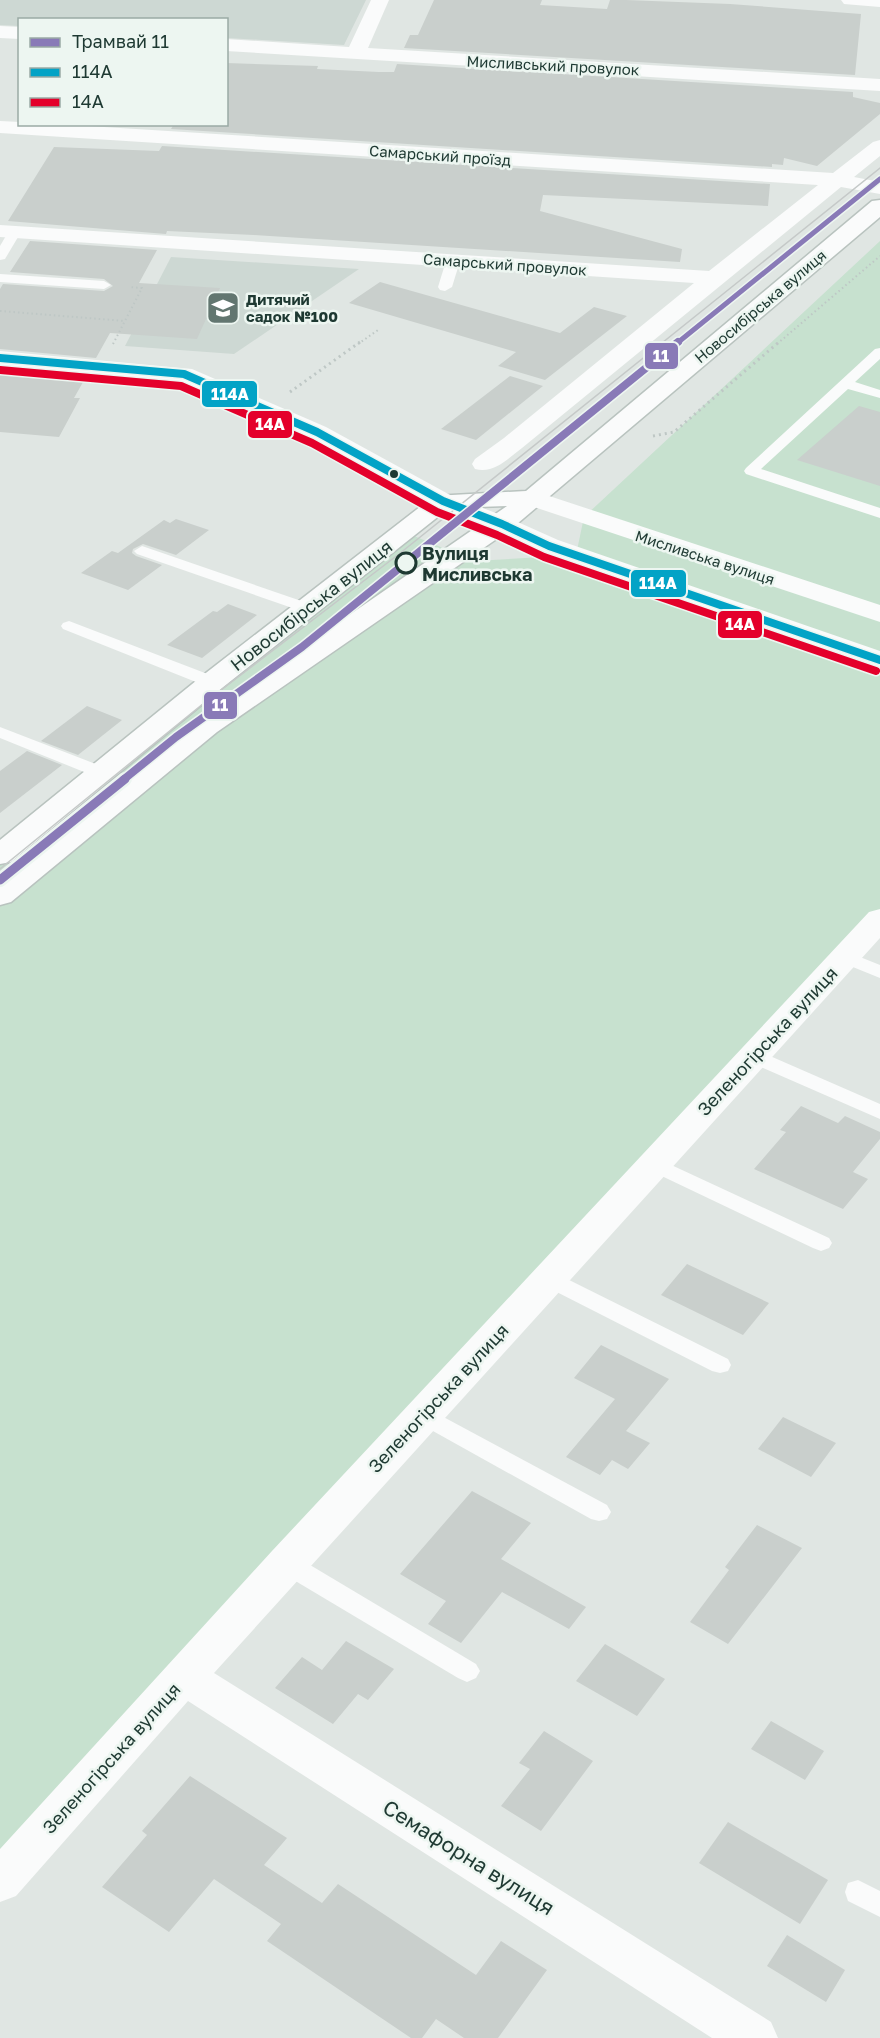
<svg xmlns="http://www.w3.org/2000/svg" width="880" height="2038" viewBox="0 0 880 2038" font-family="'Golos Text',sans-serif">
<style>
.built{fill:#cdd8d3}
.green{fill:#c7e1cf}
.building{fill:#c9cfcc}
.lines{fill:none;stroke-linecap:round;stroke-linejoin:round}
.secondary-casing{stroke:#b9c3bf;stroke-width:3}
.path-far1{stroke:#bec7c5;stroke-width:2;stroke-dasharray:1.5 3;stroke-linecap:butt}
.path{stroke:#bec7c5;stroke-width:3;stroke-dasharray:2 4;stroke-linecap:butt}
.service{fill:#fafbfb;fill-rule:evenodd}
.minor{fill:#fafbfb;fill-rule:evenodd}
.tertiary{fill:#fafbfb;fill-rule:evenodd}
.secondary{fill:#fafbfb;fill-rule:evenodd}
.tram{stroke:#c5c9c8;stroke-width:1.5}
.bus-1-casing{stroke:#edf6f1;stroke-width:11}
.bus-2-casing{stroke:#edf6f1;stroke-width:11}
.bus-1{stroke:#02a3c6;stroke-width:8}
.bus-2{stroke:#e4002b;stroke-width:8}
.tram-1-far2-casing{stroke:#edf6f1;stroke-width:8}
.tram-1-far1-casing{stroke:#edf6f1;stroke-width:11}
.tram-1-casing{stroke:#edf6f1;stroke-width:14}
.tram-1-far2{stroke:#897ab7;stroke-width:5}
.tram-1-far1{stroke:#897ab7;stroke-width:8}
.tram-1{stroke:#897ab7;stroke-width:9}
.bus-dot{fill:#1e3932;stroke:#edf6f1;stroke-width:2}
.stop-dot{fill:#edf6f1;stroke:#1e3932;stroke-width:3}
.labels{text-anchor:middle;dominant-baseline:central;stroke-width:5;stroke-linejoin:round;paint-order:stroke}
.far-street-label{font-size:15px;fill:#1e3932;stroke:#edf6f1}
.far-poi-label{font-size:15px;font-weight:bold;fill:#1e3932;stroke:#edf6f1;text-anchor:start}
.stop-label{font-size:18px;font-weight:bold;fill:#1e3932;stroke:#edf6f1;text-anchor:start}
.street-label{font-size:18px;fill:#1e3932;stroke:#edf6f1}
.near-street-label{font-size:21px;fill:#1e3932;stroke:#edf6f1}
.line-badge{stroke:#edf6f1;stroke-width:2}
.badge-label{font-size:16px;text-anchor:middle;font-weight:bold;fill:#fff}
</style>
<rect width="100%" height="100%" fill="#e0e6e3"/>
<g class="built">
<polygon points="0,0 366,0 344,45 227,38 226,20 20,20 19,26 0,25"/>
<polygon points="171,257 359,269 234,354 125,346"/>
</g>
<polygon class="green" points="880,241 880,919 0,1881 0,855 395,528 474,561 576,555 584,517"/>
<g class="building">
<polygon points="434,0 542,0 540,5 607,9 610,0 626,0 730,4 861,14 855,75 404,48 410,35 418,35"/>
<polygon points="226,63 318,66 317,69 379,72 394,72 397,64 853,92 853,97 880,103 880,114 817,166 784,158 783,165 772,164 772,167 171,129 174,124 226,124"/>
<polygon points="162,146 770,184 768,206 543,195 540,211 682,249 680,262 254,235 167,231 166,234 8,221 54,147 159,151"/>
<polygon points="30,241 157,250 139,283 220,288 197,339 110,333 96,358 0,349 0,289 3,284 104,291 113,286 104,279 10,272"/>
<polygon points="380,282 560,333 594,307 627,316 545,380 498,366 516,352 349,303"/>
<polygon points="0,367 87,375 74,398 80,398 59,437 0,432"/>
<polygon points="510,376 543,386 476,440 441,429"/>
<polygon points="859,406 880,412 880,486 797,460"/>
<polygon points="176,519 209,530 176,555 143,544 133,549 132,553 136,556 162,565 128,590 81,573 112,551 118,553 164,520 170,523"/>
<polygon points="228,604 257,615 202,658 167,645 213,611 217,612"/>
<polygon points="87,706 122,720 78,755 41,741"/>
<polygon points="27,751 62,765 0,813 0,771"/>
<polygon points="801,1106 838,1123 845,1116 880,1132 880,1139 853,1172 868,1179 843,1209 754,1169 786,1132 780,1130"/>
<polygon points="687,1264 769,1303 743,1335 661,1295"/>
<polygon points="601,1345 669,1379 626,1431 650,1443 628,1469 612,1460 600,1475 566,1457 615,1399 574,1378"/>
<polygon points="783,1417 836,1443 811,1477 758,1449"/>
<polygon points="472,1491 531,1523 501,1559 586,1607 569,1629 502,1592 461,1643 428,1624 446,1601 400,1574"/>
<polygon points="757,1525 802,1548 728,1644 690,1622 729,1570 725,1567"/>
<polygon points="346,1641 394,1669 368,1700 358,1694 333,1724 275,1688 302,1657 322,1670"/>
<polygon points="605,1644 665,1679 637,1716 576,1681"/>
<polygon points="771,1721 824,1751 805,1780 751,1749"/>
<polygon points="544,1731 593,1761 541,1831 501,1806 530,1769 519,1763"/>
<polygon points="190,1776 287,1838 264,1865 322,1903 338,1884 476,1975 501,1941 547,1970 498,2038 464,2038 436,2019 422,2038 411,2038 267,1941 281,1924 214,1879 169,1932 102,1887 147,1835 142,1831"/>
<polygon points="728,1822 828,1880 800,1924 699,1863"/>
<polygon points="787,1935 845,1970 826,2002 767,1966"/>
</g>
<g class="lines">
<g class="secondary-casing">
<polygon id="secondary" points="880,200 880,217 511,529 217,732 11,902 0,905 0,879 197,720 507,506 449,508 222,688 11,862 0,864 0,840 202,676 434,496 526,491 872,201"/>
</g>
<g class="path-far1">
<polyline points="0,311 125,321"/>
<polyline points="113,344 142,288 129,287"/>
<polyline points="358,344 378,330"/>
<polyline points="777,344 880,256"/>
</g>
<g class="path">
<polyline points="290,392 360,342"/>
<polyline points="653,436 674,432 779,342"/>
</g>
<g class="service">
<polygon points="15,228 21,232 5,259 0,260 0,246 10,229"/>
<polygon points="453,257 460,261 452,287 445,291 440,290 438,287 446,261"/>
<polygon points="0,274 104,281 111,285 104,289 0,282"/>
<polygon points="880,348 880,359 855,382 880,390 880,398 848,389 761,469 880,508 880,518 746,474 744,471 746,468 875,349"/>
<polygon points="142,546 313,605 315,608 307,613 301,611 137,554 134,551"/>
<polygon points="69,621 218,678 220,682 218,686 206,686 63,629 61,626 63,623"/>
<polygon points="0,727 106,768 109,772 106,776 94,776 0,738"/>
<polygon points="845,951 880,965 880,978 838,961 836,957 838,953"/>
<polygon points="754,1049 880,1104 880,1119 747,1061 744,1056 747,1051"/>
<polygon points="654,1157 829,1238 832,1243 829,1248 821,1251 813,1248 647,1169 644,1164 647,1159"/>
<polygon points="549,1270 728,1359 731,1365 728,1371 720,1373 712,1371 541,1284 538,1278 541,1272"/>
<polygon points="423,1406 607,1505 611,1512 607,1519 599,1521 591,1519 415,1421 412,1415 415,1409"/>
<polygon points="286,1553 295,1556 476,1664 480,1671 476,1678 467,1682 458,1678 277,1570 274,1563 277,1556"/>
<polygon points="858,1880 880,1891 880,1917 848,1901 845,1892 848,1883"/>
</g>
<g class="minor">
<polygon points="371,0 389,0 368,48 880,79 880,91 226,51 226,39 349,47"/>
<polygon points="841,0 880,0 880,7 844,4"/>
<polygon points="0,26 20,27 20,39 0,38"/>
<path d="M0 121 20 122V124H56L833 173 873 142 880 140V156L854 177 880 182V194L841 187 522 448C507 459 494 474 475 469L472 464 475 459 504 438 694 283 0 237V225L709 271 818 185 0 133Z"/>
<polygon points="880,909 880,938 214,1673 771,2022 778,2038 712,2038 188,1701 16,1896 0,1902 0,1849 272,1551 869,912"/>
</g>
<g class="tertiary">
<polygon points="0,351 192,369 326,427 452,496 511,519 558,540 880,651 880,668 540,552 493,529 434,506 308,437 179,381 0,365"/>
<polygon points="531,490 880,605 880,622 522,503 518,498 522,493"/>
</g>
<use href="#secondary" class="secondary"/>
<polyline class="tram" points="0,869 204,703 399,554 880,168"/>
<g class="bus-1-casing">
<polyline id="bus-1" points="0,358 184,374 317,432 443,501 502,524 549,546 880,660"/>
</g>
<g class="bus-2-casing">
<polyline id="bus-2" points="0,370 181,386 312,443 437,512 497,535 544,557 876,671"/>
</g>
<use href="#bus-1" class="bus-1"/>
<use href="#bus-2" class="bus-2"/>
<g class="tram-1-far2-casing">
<polyline id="tram-1-far2" points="676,344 880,179"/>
</g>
<g class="tram-1-far1-casing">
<polyline id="tram-1-far1" points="123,780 176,737 302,647 678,342"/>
</g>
<g class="tram-1-casing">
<polyline id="tram-1" points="0,880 125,779"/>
</g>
<use href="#tram-1-far2" class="tram-1-far2"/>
<use href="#tram-1-far1" class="tram-1-far1"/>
<use href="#tram-1" class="tram-1"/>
</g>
<defs>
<g id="school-square" transform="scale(1.725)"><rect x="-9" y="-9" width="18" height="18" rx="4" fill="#627670" stroke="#edf6f1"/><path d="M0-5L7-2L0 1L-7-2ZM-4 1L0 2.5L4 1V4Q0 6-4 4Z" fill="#fff"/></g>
</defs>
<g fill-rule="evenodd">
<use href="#school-square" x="223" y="308"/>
</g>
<circle class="bus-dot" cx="394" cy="474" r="5"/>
<circle class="stop-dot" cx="406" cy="563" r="10"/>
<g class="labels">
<g class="far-street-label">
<text transform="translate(553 65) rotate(3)">Мисливський провулок</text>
<text transform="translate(440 155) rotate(4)">Самарський проїзд</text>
<text transform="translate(505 264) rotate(4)">Самарський провулок</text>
<text transform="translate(760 306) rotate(-40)">Новосибірська вулиця</text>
<text transform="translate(705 557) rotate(18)">Мисливська вулиця</text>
</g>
<g class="far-poi-label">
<text x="246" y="299">Дитячий<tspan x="246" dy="17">садок №100</tspan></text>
</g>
<g class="stop-label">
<text x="422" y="553">Вулиця<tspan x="422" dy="21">Мисливська</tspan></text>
</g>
<g class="street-label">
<text transform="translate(311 605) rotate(-38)">Новосибірська вулиця</text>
<text transform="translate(767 1041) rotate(-47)">Зеленогірська вулиця</text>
<text transform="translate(438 1398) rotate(-47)">Зеленогірська вулиця</text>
<text transform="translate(111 1758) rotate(-48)">Зеленогірська вулиця</text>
</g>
<g class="near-street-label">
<text transform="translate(469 1857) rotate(32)">Семафорна вулиця</text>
</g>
</g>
<g class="line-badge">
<rect x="644" y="342" width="35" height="28" rx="6" fill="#897ab7"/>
<rect x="201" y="380" width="57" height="28" rx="6" fill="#02a3c6"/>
<rect x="247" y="410" width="46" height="29" rx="6" fill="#e4002b"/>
<rect x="630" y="569" width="57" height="29" rx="6" fill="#02a3c6"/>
<rect x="717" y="610" width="46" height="29" rx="6" fill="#e4002b"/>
<rect x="203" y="691" width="35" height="29" rx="6" fill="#897ab7"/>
</g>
<g class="badge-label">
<text x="661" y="362">11</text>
<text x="230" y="400">114А</text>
<text x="270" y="430">14А</text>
<text x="658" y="589">114А</text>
<text x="740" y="630">14А</text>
<text x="220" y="711">11</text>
</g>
<rect x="18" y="18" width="210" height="108" fill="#edf6f1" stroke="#9aaaa5" stroke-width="1.5"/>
<rect x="30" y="38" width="30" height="9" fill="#897ab7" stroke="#9aaaa5" stroke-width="1.5"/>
<text x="72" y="48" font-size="18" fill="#1e3932">Трамвай 11</text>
<rect x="30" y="68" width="30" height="9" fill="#02a3c6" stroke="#9aaaa5" stroke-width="1.5"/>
<text x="72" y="78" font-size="18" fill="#1e3932">114А</text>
<rect x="30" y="98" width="30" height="9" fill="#e4002b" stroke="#9aaaa5" stroke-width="1.5"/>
<text x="72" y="108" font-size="18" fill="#1e3932">14А</text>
</svg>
